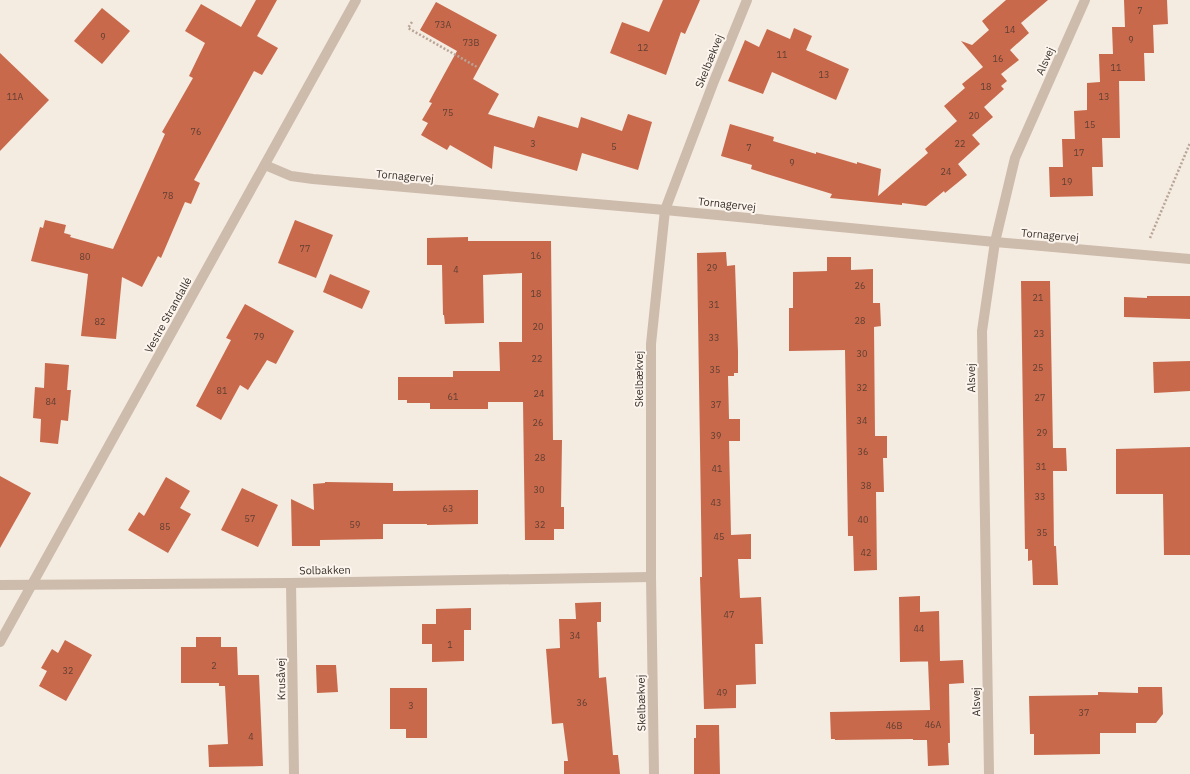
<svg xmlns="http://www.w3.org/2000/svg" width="1190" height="774" viewBox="0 0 1190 774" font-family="'IBM Plex Sans',sans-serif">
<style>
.building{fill:#c8694b}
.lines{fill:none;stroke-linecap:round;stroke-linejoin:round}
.path{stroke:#b9a596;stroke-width:2.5;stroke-dasharray:2 2;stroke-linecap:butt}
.minor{stroke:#cdbbac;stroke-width:10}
.tertiary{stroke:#cdbbac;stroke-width:10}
.labels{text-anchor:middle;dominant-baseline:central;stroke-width:4;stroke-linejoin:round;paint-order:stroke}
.number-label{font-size:9px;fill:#5e3e33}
.street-label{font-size:11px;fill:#3b302b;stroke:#fbf5ee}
</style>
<rect width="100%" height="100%" fill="#f4ebe1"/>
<g class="building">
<polygon points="256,0 277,0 257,36 278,48 262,75 254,71 194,180 200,183 191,204 185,202 161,258 158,256 142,287 122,277 116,339 81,336 88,274 31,261 40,227 43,228 45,220 66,225 64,233 71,235 70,237 113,249 165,134 162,132 193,78 189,76 205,43 185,31 201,4 241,27"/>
<polygon points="663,0 700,0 685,34 681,32 666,75 610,53 622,22 649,32"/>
<polygon points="1006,0 1048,0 1021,23 1029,33 1010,50 1019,60 1001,74 1007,81 1001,86 1004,89 984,107 993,117 972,135 980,144 958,164 967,175 945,193 944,191 926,206 902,203 902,205 830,198 832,194 751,169 752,165 721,156 730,124 774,137 773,141 816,154 816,152 857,164 857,162 881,169 878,196 928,153 925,149 957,121 944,106 965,88 962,84 983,67 961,41 972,45 989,30 982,21"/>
<polygon points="1124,0 1167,0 1168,24 1153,25 1154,53 1144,53 1145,81 1119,81 1120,138 1102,138 1103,167 1092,167 1093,196 1050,197 1049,167 1063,167 1062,139 1075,139 1074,111 1087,110 1087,83 1100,82 1099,54 1113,54 1112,27 1125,27"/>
<polygon points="436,2 497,35 473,79 499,94 488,114 534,128 538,116 578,128 581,117 622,131 628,114 652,122 638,170 582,153 577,171 494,146 492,169 450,145 447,150 421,135 428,123 422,120 432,103 429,102 457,51 420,30"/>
<polygon points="102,8 130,31 102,64 74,41"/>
<polygon points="794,28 812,36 806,50 849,69 836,100 772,72 763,94 728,81 745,40 759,47 767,29 790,39"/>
<polygon points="0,53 49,100 0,151"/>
<polygon points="295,220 333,235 316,278 278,263"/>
<polygon points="468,237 468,241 551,241 553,440 562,440 561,507 564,507 564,529 554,529 554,540 525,540 523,402 488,402 488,409 430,409 430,403 407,403 407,400 398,400 398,377 453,377 453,371 500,371 499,342 522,342 522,273 483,275 484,323 445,324 444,315 443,315 442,265 427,265 427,238"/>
<polygon points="726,252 727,266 735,265 738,352 738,373 734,373 734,376 728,376 729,419 740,419 740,441 729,441 731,535 751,534 751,559 738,559 740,598 761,597 763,644 755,644 756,684 736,685 736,708 704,709 700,577 702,577 697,253"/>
<polygon points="827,257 851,257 851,270 873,269 873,303 880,303 881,326 874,327 875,436 887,436 887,458 883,458 884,492 876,492 877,570 854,571 853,536 848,536 845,350 789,351 789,308 793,308 793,272 827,271"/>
<polygon points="330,274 370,291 362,309 323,292"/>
<polygon points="1021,281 1050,281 1053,448 1066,448 1067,471 1053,471 1054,546 1056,546 1058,585 1033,585 1032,560 1028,561 1028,549 1025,549"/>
<polygon points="1147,296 1190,296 1190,319 1124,317 1124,297 1147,298"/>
<polygon points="245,304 294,331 276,364 267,360 248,390 240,385 221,420 196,406 231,340 226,338"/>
<polygon points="1190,361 1190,391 1154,393 1153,362"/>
<polygon points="45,363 69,365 67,390 71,390 68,421 61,420 58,444 40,442 41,419 33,418 35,387 44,388"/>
<polygon points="1190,447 1190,555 1164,555 1163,494 1116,494 1116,449"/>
<polygon points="0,476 31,493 0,548"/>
<polygon points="166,477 190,491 180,508 191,514 168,553 128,530 139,512 144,516"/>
<polygon points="325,482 393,483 393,491 478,490 478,524 427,525 427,524 383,524 383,539 320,540 320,546 292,546 291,499 314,510 313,484 325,483"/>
<polygon points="242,488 278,505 258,547 221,530"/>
<polygon points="920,596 920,612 939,611 940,661 963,660 964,683 949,684 950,743 948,743 949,765 928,766 927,740 913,740 913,739 835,740 835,739 831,739 830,712 930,710 928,661 939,661 900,662 899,597"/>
<polygon points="601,602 601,622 597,622 599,678 606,677 613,755 618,755 620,774 564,774 564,761 568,761 563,723 552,724 546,649 560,648 559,619 576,619 575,603"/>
<polygon points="471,608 471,630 464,630 464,661 432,662 432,644 422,644 422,624 436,624 436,609"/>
<polygon points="196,637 221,637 221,647 237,647 238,675 259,675 263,766 209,767 208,745 228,744 225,686 219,686 219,683 181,683 181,647 196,647"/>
<polygon points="65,640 92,655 66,701 39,686 47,671 41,668 52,649 58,653"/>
<polygon points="316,665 336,665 338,692 317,693"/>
<polygon points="1138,687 1162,687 1163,714 1156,723 1136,723 1136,733 1100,733 1100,754 1034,755 1034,734 1030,734 1029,696 1098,695 1098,692 1138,693"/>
<polygon points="390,688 427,688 427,738 406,738 406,729 390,729"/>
<polygon points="696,725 719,725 720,774 694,774 694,738 696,738"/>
</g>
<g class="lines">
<g class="path">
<polyline points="412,22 408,28 477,67"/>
<polyline points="1150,238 1190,143"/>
</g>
<g class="minor">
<polyline points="265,165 291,176 313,179 665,210 995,242 1190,259"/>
<polyline points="291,583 294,774"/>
<polyline points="0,585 291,583 651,577"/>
<polyline points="654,774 651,577 651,344 665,210 714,81 747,0"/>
<polyline points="989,774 982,331 995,242 1015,158 1085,0"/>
</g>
<polyline class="tertiary" points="0,642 356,0"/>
</g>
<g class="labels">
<g class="number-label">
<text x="1140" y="10">7</text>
<text x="443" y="24">73A</text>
<text x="1010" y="29">14</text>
<text x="103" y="36">9</text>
<text x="1131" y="39">9</text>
<text x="471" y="42">73B</text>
<text x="643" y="47">12</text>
<text x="782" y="54">11</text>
<text x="998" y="58">16</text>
<text x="1116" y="67">11</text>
<text x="824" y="74">13</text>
<text x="986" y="86">18</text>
<text x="15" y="96">11A</text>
<text x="1104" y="96">13</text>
<text x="448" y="112">75</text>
<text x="974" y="115">20</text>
<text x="1090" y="124">15</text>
<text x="196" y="131">76</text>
<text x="533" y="143">3</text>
<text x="960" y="143">22</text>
<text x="614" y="146">5</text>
<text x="749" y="147">7</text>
<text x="1079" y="152">17</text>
<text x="792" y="162">9</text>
<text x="946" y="171">24</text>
<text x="1067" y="181">19</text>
<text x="168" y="195">78</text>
<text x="305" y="248">77</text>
<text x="536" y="255">16</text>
<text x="85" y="256">80</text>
<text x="712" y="267">29</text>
<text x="456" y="269">4</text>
<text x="860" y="285">26</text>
<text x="536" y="293">18</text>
<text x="1038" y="297">21</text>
<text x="714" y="304">31</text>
<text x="860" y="320">28</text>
<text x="100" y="321">82</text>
<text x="538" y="326">20</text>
<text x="1039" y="333">23</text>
<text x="259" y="336">79</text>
<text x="714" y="337">33</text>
<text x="862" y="353">30</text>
<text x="537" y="358">22</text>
<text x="1038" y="367">25</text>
<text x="715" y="369">35</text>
<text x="862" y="387">32</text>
<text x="222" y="390">81</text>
<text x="539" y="393">24</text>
<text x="453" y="396">61</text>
<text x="1040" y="397">27</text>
<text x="51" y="401">84</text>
<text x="716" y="404">37</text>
<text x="862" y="420">34</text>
<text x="538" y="422">26</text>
<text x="1042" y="432">29</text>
<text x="716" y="435">39</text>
<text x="863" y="451">36</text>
<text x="540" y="457">28</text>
<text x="1041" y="466">31</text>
<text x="717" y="468">41</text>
<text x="866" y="485">38</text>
<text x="539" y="489">30</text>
<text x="1040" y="496">33</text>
<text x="716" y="502">43</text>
<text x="448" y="508">63</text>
<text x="250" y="518">57</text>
<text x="863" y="519">40</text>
<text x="355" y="524">59</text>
<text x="540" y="524">32</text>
<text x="165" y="526">85</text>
<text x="1042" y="532">35</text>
<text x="719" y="536">45</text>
<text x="866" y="552">42</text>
<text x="729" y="614">47</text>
<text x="919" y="628">44</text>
<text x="575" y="635">34</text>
<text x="450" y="644">1</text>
<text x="214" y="665">2</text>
<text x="68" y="670">32</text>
<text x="722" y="692">49</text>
<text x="582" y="702">36</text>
<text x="411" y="705">3</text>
<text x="1084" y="712">37</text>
<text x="933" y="724">46A</text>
<text x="894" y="725">46B</text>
<text x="251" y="736">4</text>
</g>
<g class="street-label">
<text transform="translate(709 61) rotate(-68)">Skelbækvej</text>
<text transform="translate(1045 61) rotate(-66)">Alsvej</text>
<text transform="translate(405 176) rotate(5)">Tornagervej</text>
<text transform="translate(727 204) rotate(6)">Tornagervej</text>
<text transform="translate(1050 235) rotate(5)">Tornagervej</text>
<text transform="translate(168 315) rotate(-61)">Vestre Strandallé</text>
<text transform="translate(971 378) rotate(-91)">Alsvej</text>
<text transform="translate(639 379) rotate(-90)">Skelbækvej</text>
<text transform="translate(325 570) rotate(-1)">Solbakken</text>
<text transform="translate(281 679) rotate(-91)">Krusåvej</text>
<text transform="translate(976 702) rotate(-91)">Alsvej</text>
<text transform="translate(641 703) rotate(-91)">Skelbækvej</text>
</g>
</g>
</svg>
